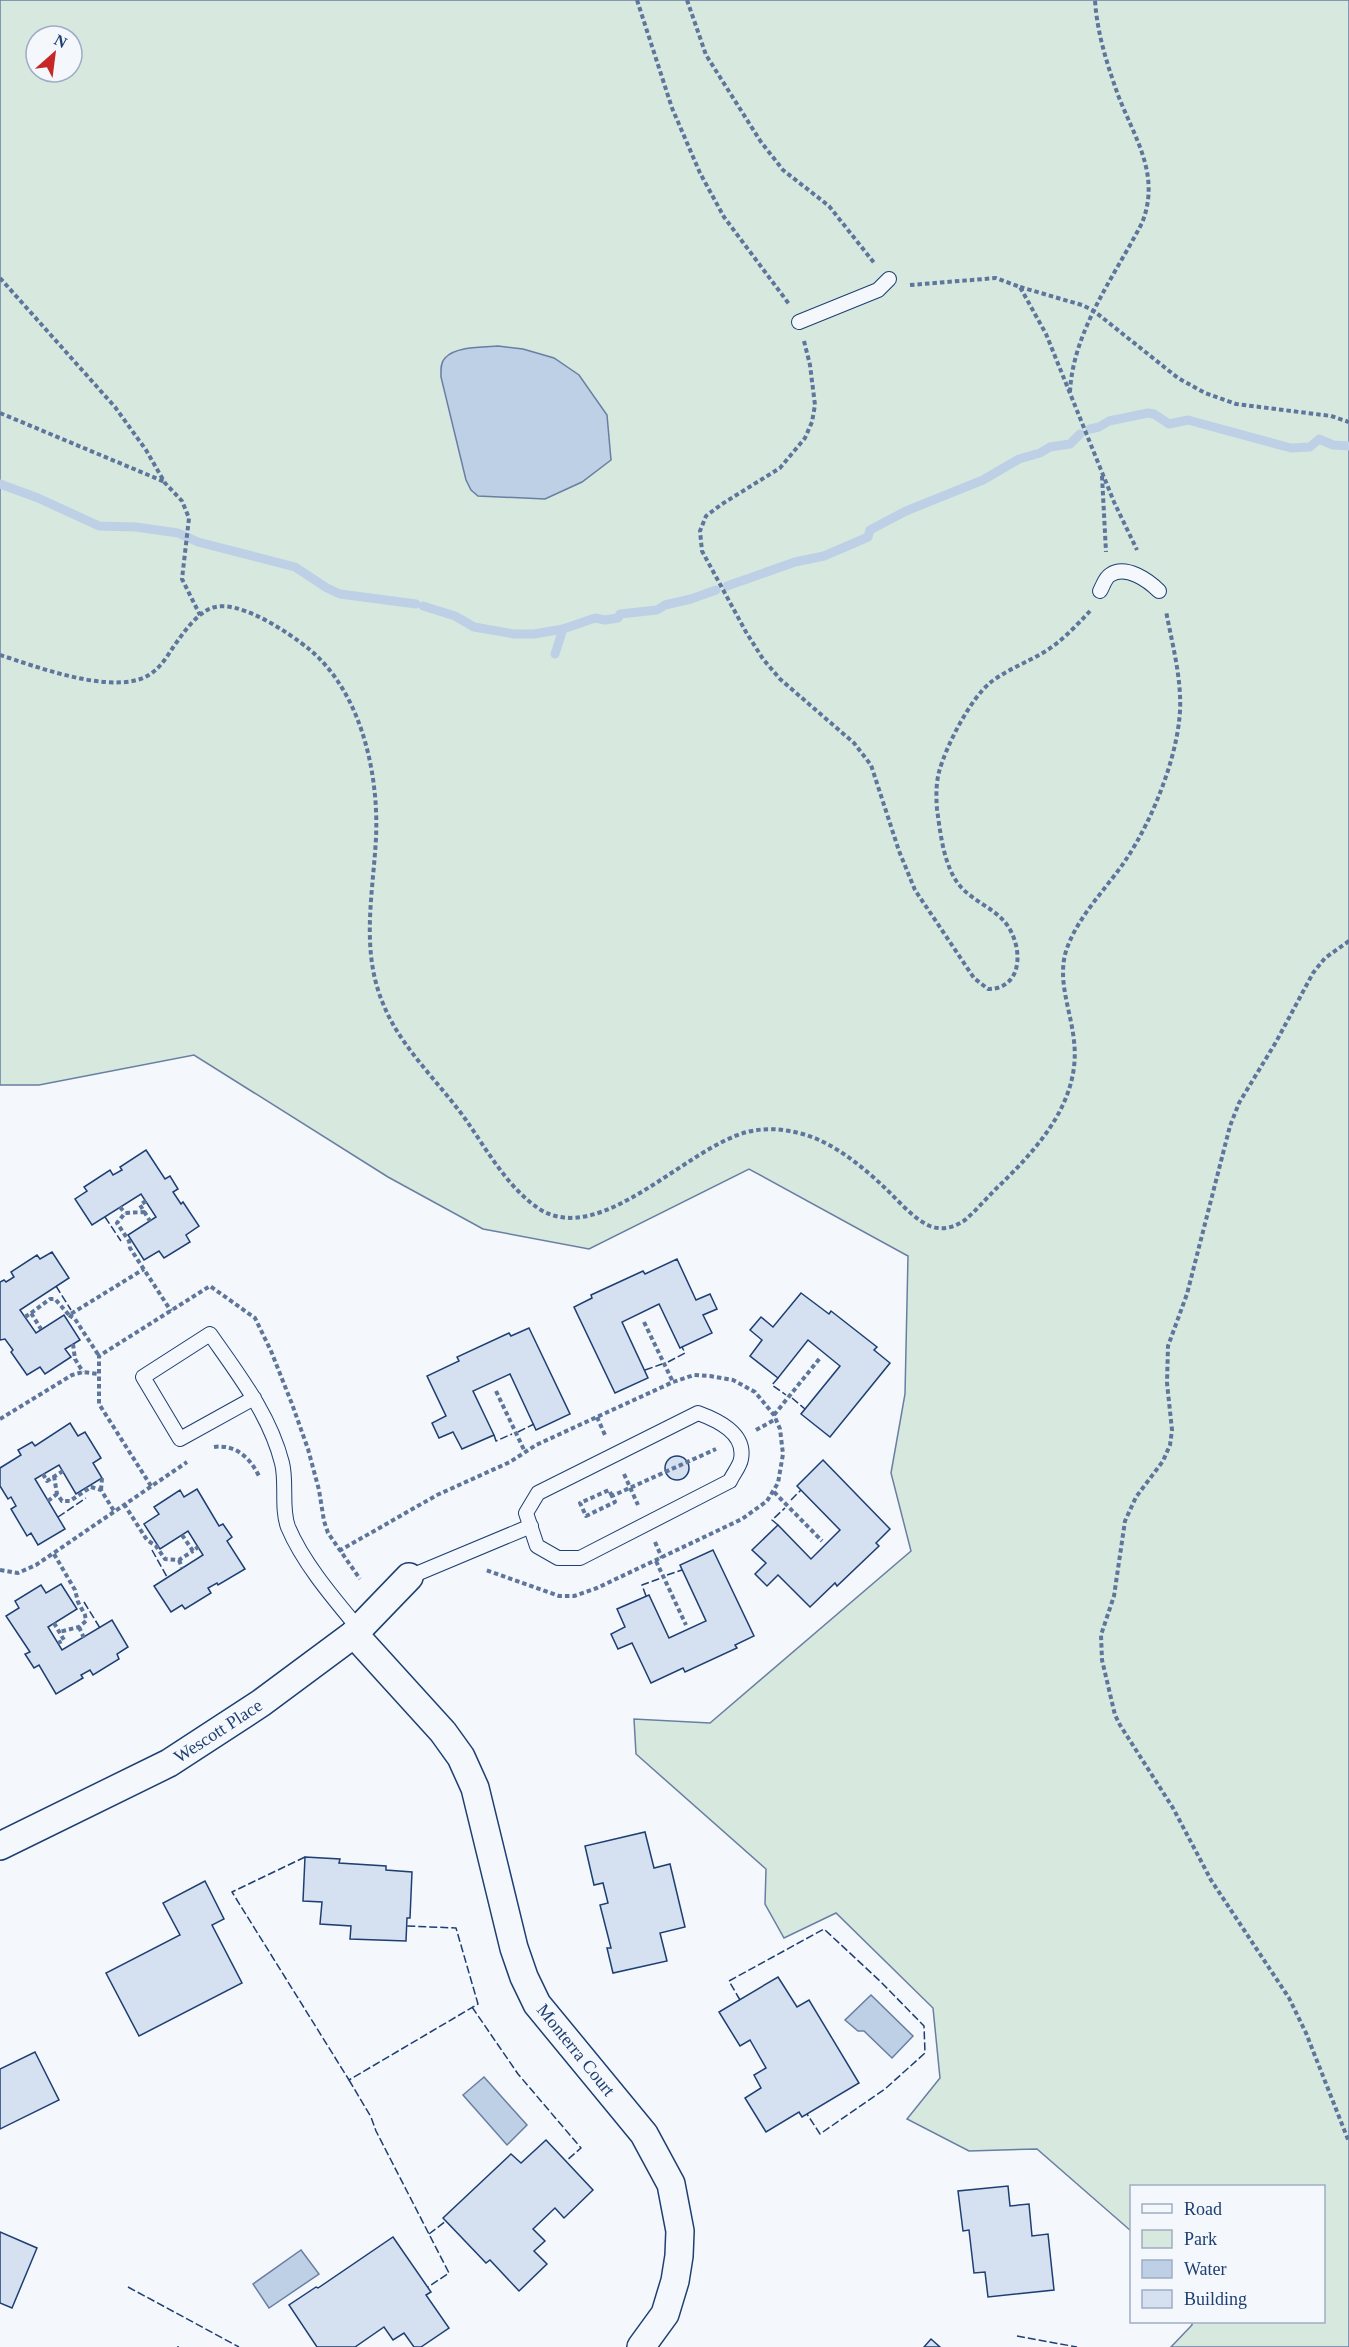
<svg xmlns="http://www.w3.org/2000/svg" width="1349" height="2347" viewBox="0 0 1349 2347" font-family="Georgia,serif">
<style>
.green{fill:#d7e8df;stroke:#687fa3;stroke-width:1.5;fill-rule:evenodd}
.water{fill:#bed0e5;stroke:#687fa3;stroke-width:1.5}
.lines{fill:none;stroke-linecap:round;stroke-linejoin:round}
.stream{stroke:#bed0e5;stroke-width:9}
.building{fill:#d5e0f0;stroke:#1d3f73;stroke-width:1.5}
.lane-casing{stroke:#1d3f73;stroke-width:16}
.street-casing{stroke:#1d3f73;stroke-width:30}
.path{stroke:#5e769c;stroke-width:4;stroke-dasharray:4.5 3;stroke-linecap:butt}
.lane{stroke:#f4f7fb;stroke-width:14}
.street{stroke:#f4f7fb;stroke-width:27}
.fence{stroke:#1d3f73;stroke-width:1.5;stroke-dasharray:8 3;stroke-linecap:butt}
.labels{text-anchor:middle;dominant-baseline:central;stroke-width:4.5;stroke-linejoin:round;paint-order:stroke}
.street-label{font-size:18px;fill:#1d3f73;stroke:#f4f7fb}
</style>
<rect width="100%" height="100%" fill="#f4f7fb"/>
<path class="green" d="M0 0H1349V2347H1171L1192 2325V2322H1324V2186H1132L1131 2231 1037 2149 969 2151 907 2119 940 2078 933 2008 836 1913 784 1938 765 1904 766 1869 636 1754 634 1719 710 1723 911 1551 891 1473 905 1394 908 1256 749 1169 589 1249 483 1229 388 1177 194 1055 39 1085H0ZM36 36H72V72H36Z"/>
<g class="water">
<path d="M498 346 523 349 554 358 579 375 607 415 611 460 582 482 545 499 478 496 471 490 466 480 441 377C441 371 440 363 445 358 455 346 484 347 498 346Z"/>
<polygon points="871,1995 913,2036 892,2058 864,2031 858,2031 845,2020"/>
<polygon points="484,2077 527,2125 507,2145 463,2095"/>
<polygon points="301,2250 319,2274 269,2308 253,2284"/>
</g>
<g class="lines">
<g class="stream">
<polyline points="1090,429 1099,427 1109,421 1148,413 1154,414 1169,424 1188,420 1291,448 1310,447 1319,439 1333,445 1349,446"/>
<polyline points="0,484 38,498 99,526 136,527 178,533 198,542 295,567 327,588 340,594 416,604"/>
<polyline points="727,586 795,562 824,556 868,537 870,530 906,511 983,480 1019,459 1040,453 1050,447 1070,444 1080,434"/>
<polyline points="423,606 455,616 474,627 514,634 534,634 563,629 595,618 605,620 618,618 620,614 657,610 665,605 691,599 716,590"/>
<polyline points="555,654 563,629"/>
</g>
</g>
<g class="building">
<polygon points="146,1150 165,1179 170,1176 178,1189 173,1192 181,1204 183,1202 199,1226 186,1235 190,1242 164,1258 159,1251 144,1260 128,1235 156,1217 141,1194 92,1225 75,1199 87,1191 84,1187 110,1170 113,1175 122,1170 120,1167"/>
<polygon points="52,1252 69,1278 20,1310 36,1333 64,1315 80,1340 65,1349 71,1357 45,1374 40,1367 27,1375 11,1352 13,1350 5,1339 0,1340 0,1282 4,1280 6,1282 14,1277 11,1272 37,1255 40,1259"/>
<polygon points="677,1259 696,1300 710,1294 717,1309 703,1315 712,1333 680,1348 659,1304 622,1322 648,1378 615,1393 574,1307 592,1298 591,1295 643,1271 645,1274"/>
<polygon points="801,1293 829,1314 831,1311 877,1347 874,1350 890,1363 830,1437 801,1414 840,1366 808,1340 778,1378 750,1356 762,1340 750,1330 761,1317 773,1327"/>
<polygon points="529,1328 570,1414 536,1430 510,1374 473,1391 494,1435 462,1449 453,1432 439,1438 432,1423 446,1416 427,1376 459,1361 457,1357 509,1333 511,1336"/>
<polygon points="70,1423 78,1436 85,1432 101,1458 93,1463 102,1478 76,1494 59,1465 35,1479 65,1529 38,1545 31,1533 27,1536 11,1509 16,1506 11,1497 8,1499 0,1486 0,1468 21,1455 18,1450 32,1442 35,1446"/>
<circle cx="677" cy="1468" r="12"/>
<polygon points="823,1460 890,1529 876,1543 879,1546 837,1586 835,1583 810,1607 778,1575 767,1586 755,1574 766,1563 752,1550 778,1525 811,1559 840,1530 797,1486"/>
<polygon points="197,1489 219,1526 223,1524 232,1537 227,1541 245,1569 218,1585 217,1583 208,1588 211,1593 185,1609 182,1605 171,1612 154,1586 203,1555 188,1531 160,1549 144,1524 159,1514 154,1507 180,1490 184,1497"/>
<polygon points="713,1550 754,1636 735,1645 737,1648 685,1672 683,1668 651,1683 632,1643 618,1649 611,1634 625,1627 617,1609 649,1595 669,1638 706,1621 680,1565"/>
<polygon points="61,1584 77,1609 48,1627 62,1650 112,1620 128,1647 117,1654 119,1659 93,1675 90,1670 81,1675 83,1678 56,1694 39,1665 34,1668 25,1654 30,1652 6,1616 19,1608 15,1601 41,1585 46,1593"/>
<polygon points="645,1832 654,1868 670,1864 685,1927 660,1933 667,1961 613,1973 607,1948 611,1948 600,1905 608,1903 603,1883 594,1885 585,1846"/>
<polygon points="305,1857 340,1859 339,1863 386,1866 386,1870 412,1872 410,1918 407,1918 406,1941 350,1939 351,1926 320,1924 322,1902 303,1901"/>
<polygon points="205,1881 224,1919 212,1925 242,1983 139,2036 106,1973 180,1935 163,1903"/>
<polygon points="778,1977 797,2007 809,2000 859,2083 802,2117 799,2112 766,2132 745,2098 761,2088 754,2075 766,2068 750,2040 740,2046 719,2012"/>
<polygon points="35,2052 59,2100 0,2129 0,2069"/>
<polygon points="546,2140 593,2190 564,2218 555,2208 533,2229 545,2241 534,2251 547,2264 519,2291 490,2260 486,2263 443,2218 511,2154 521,2163"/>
<polygon points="1008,2186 1010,2206 1029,2204 1032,2236 1048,2234 1054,2290 988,2297 985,2272 974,2273 969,2230 963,2231 958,2191"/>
<polygon points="0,2232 37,2248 12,2308 0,2303"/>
<polygon points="393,2237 431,2292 426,2295 449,2328 421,2347 414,2347 404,2333 393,2340 384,2327 355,2347 317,2347 289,2305 316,2287 318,2288"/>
<polygon points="931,2339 940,2347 924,2347"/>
</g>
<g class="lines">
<g class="lane-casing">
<g id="lane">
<polyline points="799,322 878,290 889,279"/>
<path d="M1100 591C1103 586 1105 578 1110 575 1126 564 1149 581 1159 591"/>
<path d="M254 1398 180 1439 143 1377 210 1334C238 1374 270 1415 282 1463 287 1483 281 1508 288 1527 303 1563 334 1599 359 1629"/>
<path d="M698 1413C717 1420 746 1433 741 1459 740 1466 733 1474 730 1481L580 1558H558L537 1546 526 1513 538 1493Z"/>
<polyline points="409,1577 531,1526"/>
</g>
</g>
<g class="street-casing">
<g id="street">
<polyline points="354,1634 443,1732 461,1757 475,1788 514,1948 524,1977 537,2004 644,2134 671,2184 680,2231 679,2256 675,2281 665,2314 641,2347"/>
<polyline points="0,1846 169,1763 261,1703 354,1634 409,1577"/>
</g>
</g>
<g class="path">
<polyline points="637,0 672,108 700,173 724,217 789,304"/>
<polyline points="687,0 706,55 761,142 783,170 829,206 875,264"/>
<polyline points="0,278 115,407 146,450 165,483 182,501 189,518 182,579 200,615"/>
<polyline points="910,285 996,278 1020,287 1046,334 1114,502 1137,550"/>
<polyline points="1020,287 1082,305 1094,311 1178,378 1205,393 1236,404 1331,416 1349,422"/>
<path d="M804 341 810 365 815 405 812 422 805 438 780 468 722 504 706 516 700 531 702 551 746 632 763 659 780 679 854 743 871 765 899 851 915 890 974 978 988 989C1026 989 1023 941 1003 920 989 905 966 898 955 879 943 859 940 831 937 809 936 796 936 784 939 772 946 746 970 699 991 682 1008 669 1028 662 1046 651 1063 640 1077 625 1090 611"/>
<path d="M1070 392C1073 331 1114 277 1142 223 1161 175 1135 139 1118 95 1107 64 1097 33 1095 0"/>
<polyline points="0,413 165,482"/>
<polyline points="1102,476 1106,552"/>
<path d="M0 655C37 667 99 690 137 680 156 675 164 661 174 646 184 632 194 617 209 609 236 596 289 633 309 649 361 692 379 773 376 838 373 895 360 951 384 1006 402 1049 439 1082 466 1120 487 1150 509 1190 541 1210 602 1246 686 1148 747 1132 767 1127 786 1129 806 1135 835 1144 863 1167 885 1188 899 1201 912 1218 930 1226 943 1231 955 1227 965 1220 978 1209 988 1196 1000 1185 1039 1147 1081 1100 1074 1041 1071 1010 1056 979 1067 948 1079 915 1106 889 1125 861 1153 820 1183 746 1180 696 1179 668 1171 638 1166 611"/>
<polyline points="1349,941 1325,958 1313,973 1276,1042 1239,1103 1230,1126 1187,1294 1168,1346 1167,1383 1172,1430 1170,1445 1163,1461 1136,1497 1125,1521 1114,1596 1101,1635 1102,1660 1115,1715 1120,1725 1173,1808 1211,1880 1289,1998 1306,2033 1349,2142"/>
<polyline points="146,1201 140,1205 150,1221"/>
<polyline points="120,1207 125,1213"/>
<polyline points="145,1212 125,1213 117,1223 129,1241 130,1248 171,1311"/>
<polyline points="31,1313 50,1299 55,1299 69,1315 144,1269"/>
<polyline points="69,1315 75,1319 99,1356"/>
<polyline points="25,1317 31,1313 41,1329"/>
<polyline points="644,1322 673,1382"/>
<polyline points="73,1344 75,1359 83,1372"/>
<polyline points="496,1391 525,1452"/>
<polyline points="774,1415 820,1358"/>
<polyline points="597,1417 605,1435"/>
<polyline points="0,1419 72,1375 83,1372 99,1374"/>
<polyline points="756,1430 776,1419"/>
<path d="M214 1447C236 1444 250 1458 259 1476"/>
<polyline points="43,1474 47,1481 63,1471"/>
<polyline points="624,1474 638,1505"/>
<polyline points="54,1476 57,1494 62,1501 70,1501 91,1487 101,1490 114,1511"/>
<polyline points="151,1486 99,1404 99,1356 210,1286 255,1318 271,1351 292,1404 308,1449 319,1490 324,1521 328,1533 360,1579"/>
<polyline points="101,1490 102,1478"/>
<polyline points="774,1492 822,1541"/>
<polyline points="612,1496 609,1490 580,1503 586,1516 615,1502 612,1496 716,1449"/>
<polyline points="48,1501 57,1494"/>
<polyline points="124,1504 147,1540 156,1546 165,1559 179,1560 193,1551"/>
<polyline points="182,1535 193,1551 198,1547"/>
<polyline points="655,1542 662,1558"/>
<polyline points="339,1551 437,1495 510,1462 536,1445 673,1382 694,1375 710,1376 733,1380 755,1392 774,1415 780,1429 783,1454 778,1483 767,1501 742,1519 597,1588 574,1596 559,1596 486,1570"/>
<polyline points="54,1554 75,1590 78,1602 85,1615 86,1621 79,1627 59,1632"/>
<polyline points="179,1560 182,1568"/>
<polyline points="656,1561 686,1625"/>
<polyline points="0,1570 18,1573 36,1565 187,1462"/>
<polyline points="54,1623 64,1640 58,1643"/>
<polyline points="79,1627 84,1638"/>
</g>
<use href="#lane" class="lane"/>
<use href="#street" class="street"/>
<g class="fence">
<polyline points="105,1217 121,1241"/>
<polyline points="56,1286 71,1310"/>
<polyline points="668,1362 685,1353 682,1347"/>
<polyline points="645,1370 662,1364"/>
<polyline points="778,1378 772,1385 786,1395"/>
<polyline points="792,1398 805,1409"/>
<polyline points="518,1432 534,1424"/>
<polyline points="494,1435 496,1441 512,1434"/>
<polyline points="791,1500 801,1490"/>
<polyline points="58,1517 86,1498"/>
<polyline points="778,1525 772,1520 785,1508"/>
<polyline points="152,1550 167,1577"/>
<polyline points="667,1575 682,1570"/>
<polyline points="646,1596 642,1585 661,1578"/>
<polyline points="84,1602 100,1628"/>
<polyline points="305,1857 232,1892 349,2080 478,2004 456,1928 407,1926"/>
<polyline points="740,2000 729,1981 824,1929 881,1982 924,2026 925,2053 885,2089 820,2134 807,2114"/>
<polyline points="472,2007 518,2074 581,2148 566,2161"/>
<polyline points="349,2080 371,2117 376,2131 449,2273 428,2287"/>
<polyline points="429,2234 446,2221"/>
<polyline points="128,2287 239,2347"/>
<polyline points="1017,2336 1077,2347"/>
<polyline points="177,2347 179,2347"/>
</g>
</g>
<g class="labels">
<g class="street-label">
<text transform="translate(218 1731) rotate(-33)">Wescott Place</text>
<text transform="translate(576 2050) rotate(51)">Monterra Court</text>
</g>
</g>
<rect x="1130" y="2185" width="195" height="138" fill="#f4f7fb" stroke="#9eadc5" stroke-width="1.5"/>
<rect x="1142" y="2204" width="30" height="9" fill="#f4f7fb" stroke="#9eadc5" stroke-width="1.5"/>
<text x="1184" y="2215" font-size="18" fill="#1d3f73">Road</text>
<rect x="1142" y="2230" width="30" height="18" fill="#d7e8df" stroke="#9eadc5" stroke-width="1.5"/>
<text x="1184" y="2245" font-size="18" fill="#1d3f73">Park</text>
<rect x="1142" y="2260" width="30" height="18" fill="#bed0e5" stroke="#9eadc5" stroke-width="1.5"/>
<text x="1184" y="2275" font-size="18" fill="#1d3f73">Water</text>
<rect x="1142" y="2290" width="30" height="18" fill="#d5e0f0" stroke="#9eadc5" stroke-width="1.5"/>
<text x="1184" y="2305" font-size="18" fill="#1d3f73">Building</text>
<g transform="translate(54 54) rotate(28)"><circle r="28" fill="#f4f7fb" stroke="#9eadc5" stroke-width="1.5"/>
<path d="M0-4.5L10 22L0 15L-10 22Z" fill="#c62828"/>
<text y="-9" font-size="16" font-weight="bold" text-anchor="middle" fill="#1d3f73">N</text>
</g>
</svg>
